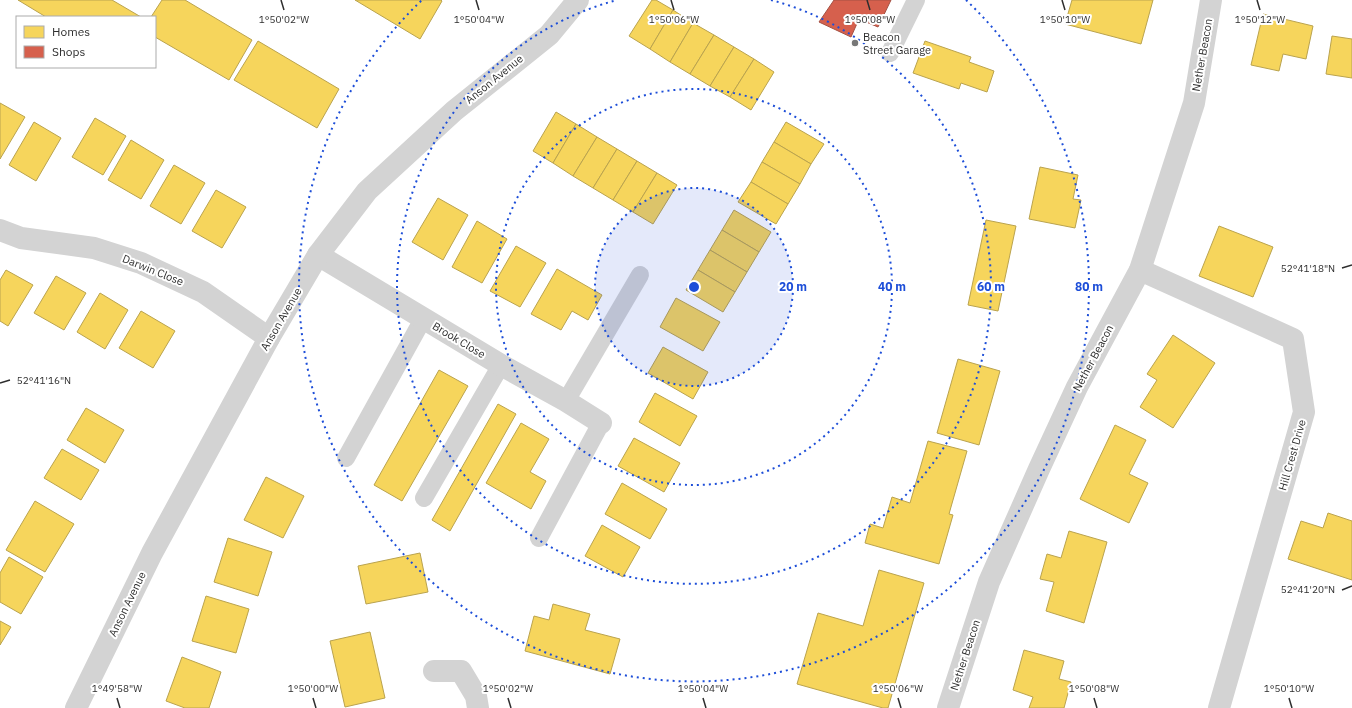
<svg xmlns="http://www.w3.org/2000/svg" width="1352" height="708" viewBox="0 0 1352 708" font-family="'IBM Plex Sans',sans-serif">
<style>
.homes{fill:#f6d55c;stroke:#baa34e}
.shops{fill:#d6604d;stroke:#a45144}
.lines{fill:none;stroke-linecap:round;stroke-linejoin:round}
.lane{stroke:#d3d3d3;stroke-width:18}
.street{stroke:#d3d3d3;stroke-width:22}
.ticks{fill:none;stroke:#2e2e2e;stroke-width:1.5}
.ring{fill:none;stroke:#1d4ed8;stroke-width:2;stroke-dasharray:2 4}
.poi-dot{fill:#777;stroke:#fff;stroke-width:1.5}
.labels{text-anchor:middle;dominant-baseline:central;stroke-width:4;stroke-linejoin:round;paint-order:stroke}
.poi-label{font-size:11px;fill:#2e2e2e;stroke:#fff;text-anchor:start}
.street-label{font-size:11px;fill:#2e2e2e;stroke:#fff}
.ticks-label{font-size:10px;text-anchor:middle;fill:#2e2e2e;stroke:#fff;stroke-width:4;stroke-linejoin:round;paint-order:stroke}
.centre{fill:#1d4ed8;stroke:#fff;stroke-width:2}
.ring-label{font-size:12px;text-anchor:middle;font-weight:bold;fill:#1d4ed8;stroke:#fff;stroke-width:4;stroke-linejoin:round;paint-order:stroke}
</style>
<rect width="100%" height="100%" fill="#fff"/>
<g class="homes">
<polygon points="18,0 112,0 141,17 46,17"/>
<polygon points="162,0 185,0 252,40 229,80 155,37 155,17 151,17"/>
<polygon points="355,0 441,0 442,1 420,39"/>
<polygon points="652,0 656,0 673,10 650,49 629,36"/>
<polygon points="1072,0 1153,0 1141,44 1065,24"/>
<polygon points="673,10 693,23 670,62 650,49"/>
<polygon points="1263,14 1313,26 1306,59 1283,54 1279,71 1251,65"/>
<polygon points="693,23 714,35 690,74 670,62"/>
<polygon points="714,35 734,47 710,86 690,74"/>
<polygon points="1332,36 1352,39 1352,78 1326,74"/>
<polygon points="258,41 339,89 317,128 234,80"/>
<polygon points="925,41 971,57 969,62 994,71 987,92 961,83 959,89 913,73"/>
<polygon points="734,47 754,59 730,97 710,86"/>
<polygon points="754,59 774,72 751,110 730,97"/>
<polygon points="0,103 25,117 0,159"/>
<polygon points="556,112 576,124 553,163 533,151"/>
<polygon points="95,118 126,136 103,175 72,157"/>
<polygon points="34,122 61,138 36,181 9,165"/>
<polygon points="786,122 824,144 811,164 774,142"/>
<polygon points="576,124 597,137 573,176 553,163"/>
<polygon points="597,137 617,149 593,188 573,176"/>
<polygon points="131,140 164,160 141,199 108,180"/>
<polygon points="774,142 811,164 800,184 762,162"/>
<polygon points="617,149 637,161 613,200 593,188"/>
<polygon points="637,161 657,173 633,212 613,200"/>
<polygon points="762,162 800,184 788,204 751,182"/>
<polygon points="174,165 205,183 181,224 150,206"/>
<polygon points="1040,167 1078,175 1073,199 1081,200 1075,228 1029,219"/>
<polygon points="657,173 677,185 653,224 633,212"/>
<polygon points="751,182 788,204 776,224 738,202"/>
<polygon points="216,190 246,207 222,248 192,231"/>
<polygon points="438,198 468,215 443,260 412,242"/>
<polygon points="734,210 771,232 759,252 722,230"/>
<polygon points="986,220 1016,226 998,311 968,305"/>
<polygon points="477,221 507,239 482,283 452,267"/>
<polygon points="1219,226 1273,247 1253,297 1199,276"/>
<polygon points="722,230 759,252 747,272 710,250"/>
<polygon points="516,246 546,263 520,307 490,291"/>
<polygon points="710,250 747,272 735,292 698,270"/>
<polygon points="557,269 602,295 588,320 572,311 561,330 531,314"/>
<polygon points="6,270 33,285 8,326 0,321 0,280"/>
<polygon points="698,270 735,292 723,312 686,290"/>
<polygon points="56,276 86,293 64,330 34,313"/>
<polygon points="100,293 128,310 105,349 77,332"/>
<polygon points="676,298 720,322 703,351 660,327"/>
<polygon points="141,311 175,331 153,368 119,348"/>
<polygon points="1173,335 1215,363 1173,428 1140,407 1157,380 1147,374"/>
<polygon points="663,347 708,372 693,399 648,373"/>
<polygon points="958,359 1000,371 979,445 937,433"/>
<polygon points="439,370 468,386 402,501 374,485"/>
<polygon points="655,393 697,416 680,446 639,422"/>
<polygon points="498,404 516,414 450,531 432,520"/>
<polygon points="86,408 124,430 105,463 67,440"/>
<polygon points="521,423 549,439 530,472 546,481 531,509 486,483"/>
<polygon points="1115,425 1146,440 1129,474 1148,483 1129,523 1080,499"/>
<polygon points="634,438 680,463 664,492 618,466"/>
<polygon points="928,441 967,451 949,514 953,515 939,564 865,543 870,524 883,528 892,497 910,503"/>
<polygon points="62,449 99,470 81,500 44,478"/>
<polygon points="266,477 304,496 283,538 244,520"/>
<polygon points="622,483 667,509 650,539 605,514"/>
<polygon points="35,501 74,524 45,572 6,550"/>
<polygon points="1328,513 1352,521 1352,580 1288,559 1301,521 1323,528"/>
<polygon points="602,525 640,547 623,577 585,556"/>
<polygon points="1069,531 1107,542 1084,623 1046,611 1054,582 1040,579 1047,554 1061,558"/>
<polygon points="228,538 272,552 258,596 214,582"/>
<polygon points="420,553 428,592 366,604 358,566"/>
<polygon points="9,557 43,577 21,614 0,602 0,573"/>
<polygon points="879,570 924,583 888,708 883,708 797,684 818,613 863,626"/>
<polygon points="206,596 249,609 236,653 192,641"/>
<polygon points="553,604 590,614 585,630 620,639 610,674 525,651 534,616 549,620"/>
<polygon points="0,621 11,627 0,645"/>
<polygon points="370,632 385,698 345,707 330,641"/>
<polygon points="1024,650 1064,661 1059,679 1071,682 1064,708 1029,708 1033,697 1013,690"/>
<polygon points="182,657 221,672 209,708 185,708 166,701"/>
</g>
<polygon class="shops" points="834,0 891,0 878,27 859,19 851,37 819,22"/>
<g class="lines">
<g class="lane">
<polyline points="890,53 916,0"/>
<polyline points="566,401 640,275"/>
<polyline points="346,458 423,319"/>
<polyline points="424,498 501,365"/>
<polyline points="539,538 601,423"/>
</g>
<g class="street">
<polyline points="0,230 21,238 94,248 141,263 203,292 269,338"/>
<polyline points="318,255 501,365 566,401 601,423"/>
<polyline points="1140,270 1293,339 1304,412 1219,708"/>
<polyline points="434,671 461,671 476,696 478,708"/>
<polyline points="76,708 152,553 269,338 318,255 367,191 454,111 549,35 578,0"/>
<polyline points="948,708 989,582 1039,469 1077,387 1140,270 1194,103 1211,0"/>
</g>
</g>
<path class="ticks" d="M281 0 284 10M476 0 479 10M671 0 674 10M867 0 870 10M1062 0 1065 10M1257 0 1260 10M1342 268 1352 265M0 383 10 380M1342 590 1352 586M117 698 120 708M313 698 316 708M508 698 511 708M703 698 706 708M898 698 901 708M1094 698 1097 708M1289 698 1292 708"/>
<circle cx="694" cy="287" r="99" fill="#1d4ed8" fill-opacity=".12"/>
<g class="ring">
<circle cx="694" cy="287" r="99"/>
<circle cx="694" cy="287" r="198"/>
<path d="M771 0A297 297 0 1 1 617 0"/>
<path d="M966 0A395 395 0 1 1 422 0"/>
</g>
<circle class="poi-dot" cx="855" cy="43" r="4"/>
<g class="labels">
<g class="poi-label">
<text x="863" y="37">Beacon<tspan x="863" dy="13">Street Garage</tspan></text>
</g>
<g class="street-label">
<text transform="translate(1202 55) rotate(-80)">Nether Beacon</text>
<text transform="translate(494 79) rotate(-39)">Anson Avenue</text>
<text transform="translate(153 270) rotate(22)">Darwin Close</text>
<text transform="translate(281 319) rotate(-60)">Anson Avenue</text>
<text transform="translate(459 340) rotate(31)">Brook Close</text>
<text transform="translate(1093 358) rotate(-62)">Nether Beacon</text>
<text transform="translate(1292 455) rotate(-74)">Hill Crest Drive</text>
<text transform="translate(127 604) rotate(-64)">Anson Avenue</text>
<text transform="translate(965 655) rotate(-72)">Nether Beacon</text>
</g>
</g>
<g class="ticks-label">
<text x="284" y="23">1°50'02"W</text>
<text x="479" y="23">1°50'04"W</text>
<text x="674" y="23">1°50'06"W</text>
<text x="870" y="23">1°50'08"W</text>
<text x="1065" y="23">1°50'10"W</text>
<text x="1260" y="23">1°50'12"W</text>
<text x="1308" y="272">52°41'18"N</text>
<text x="44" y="384">52°41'16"N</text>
<text x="1308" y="593">52°41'20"N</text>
<text x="117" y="692">1°49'58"W</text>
<text x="313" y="692">1°50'00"W</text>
<text x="508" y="692">1°50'02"W</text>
<text x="703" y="692">1°50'04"W</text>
<text x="898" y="692">1°50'06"W</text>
<text x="1094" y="692">1°50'08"W</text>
<text x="1289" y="692">1°50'10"W</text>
</g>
<circle cx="694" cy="287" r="6" class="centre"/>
<g class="ring-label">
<text x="793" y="291">20 m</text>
<text x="892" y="291">40 m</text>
<text x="991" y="291">60 m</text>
<text x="1089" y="291">80 m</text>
</g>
<rect x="16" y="16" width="140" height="52" fill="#ffffff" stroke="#ababab"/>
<rect x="24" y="26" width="20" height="12" fill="#f6d55c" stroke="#ababab"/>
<text x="52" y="36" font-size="12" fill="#2e2e2e">Homes</text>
<rect x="24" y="46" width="20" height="12" fill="#d6604d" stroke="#ababab"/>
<text x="52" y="56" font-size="12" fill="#2e2e2e">Shops</text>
</svg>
